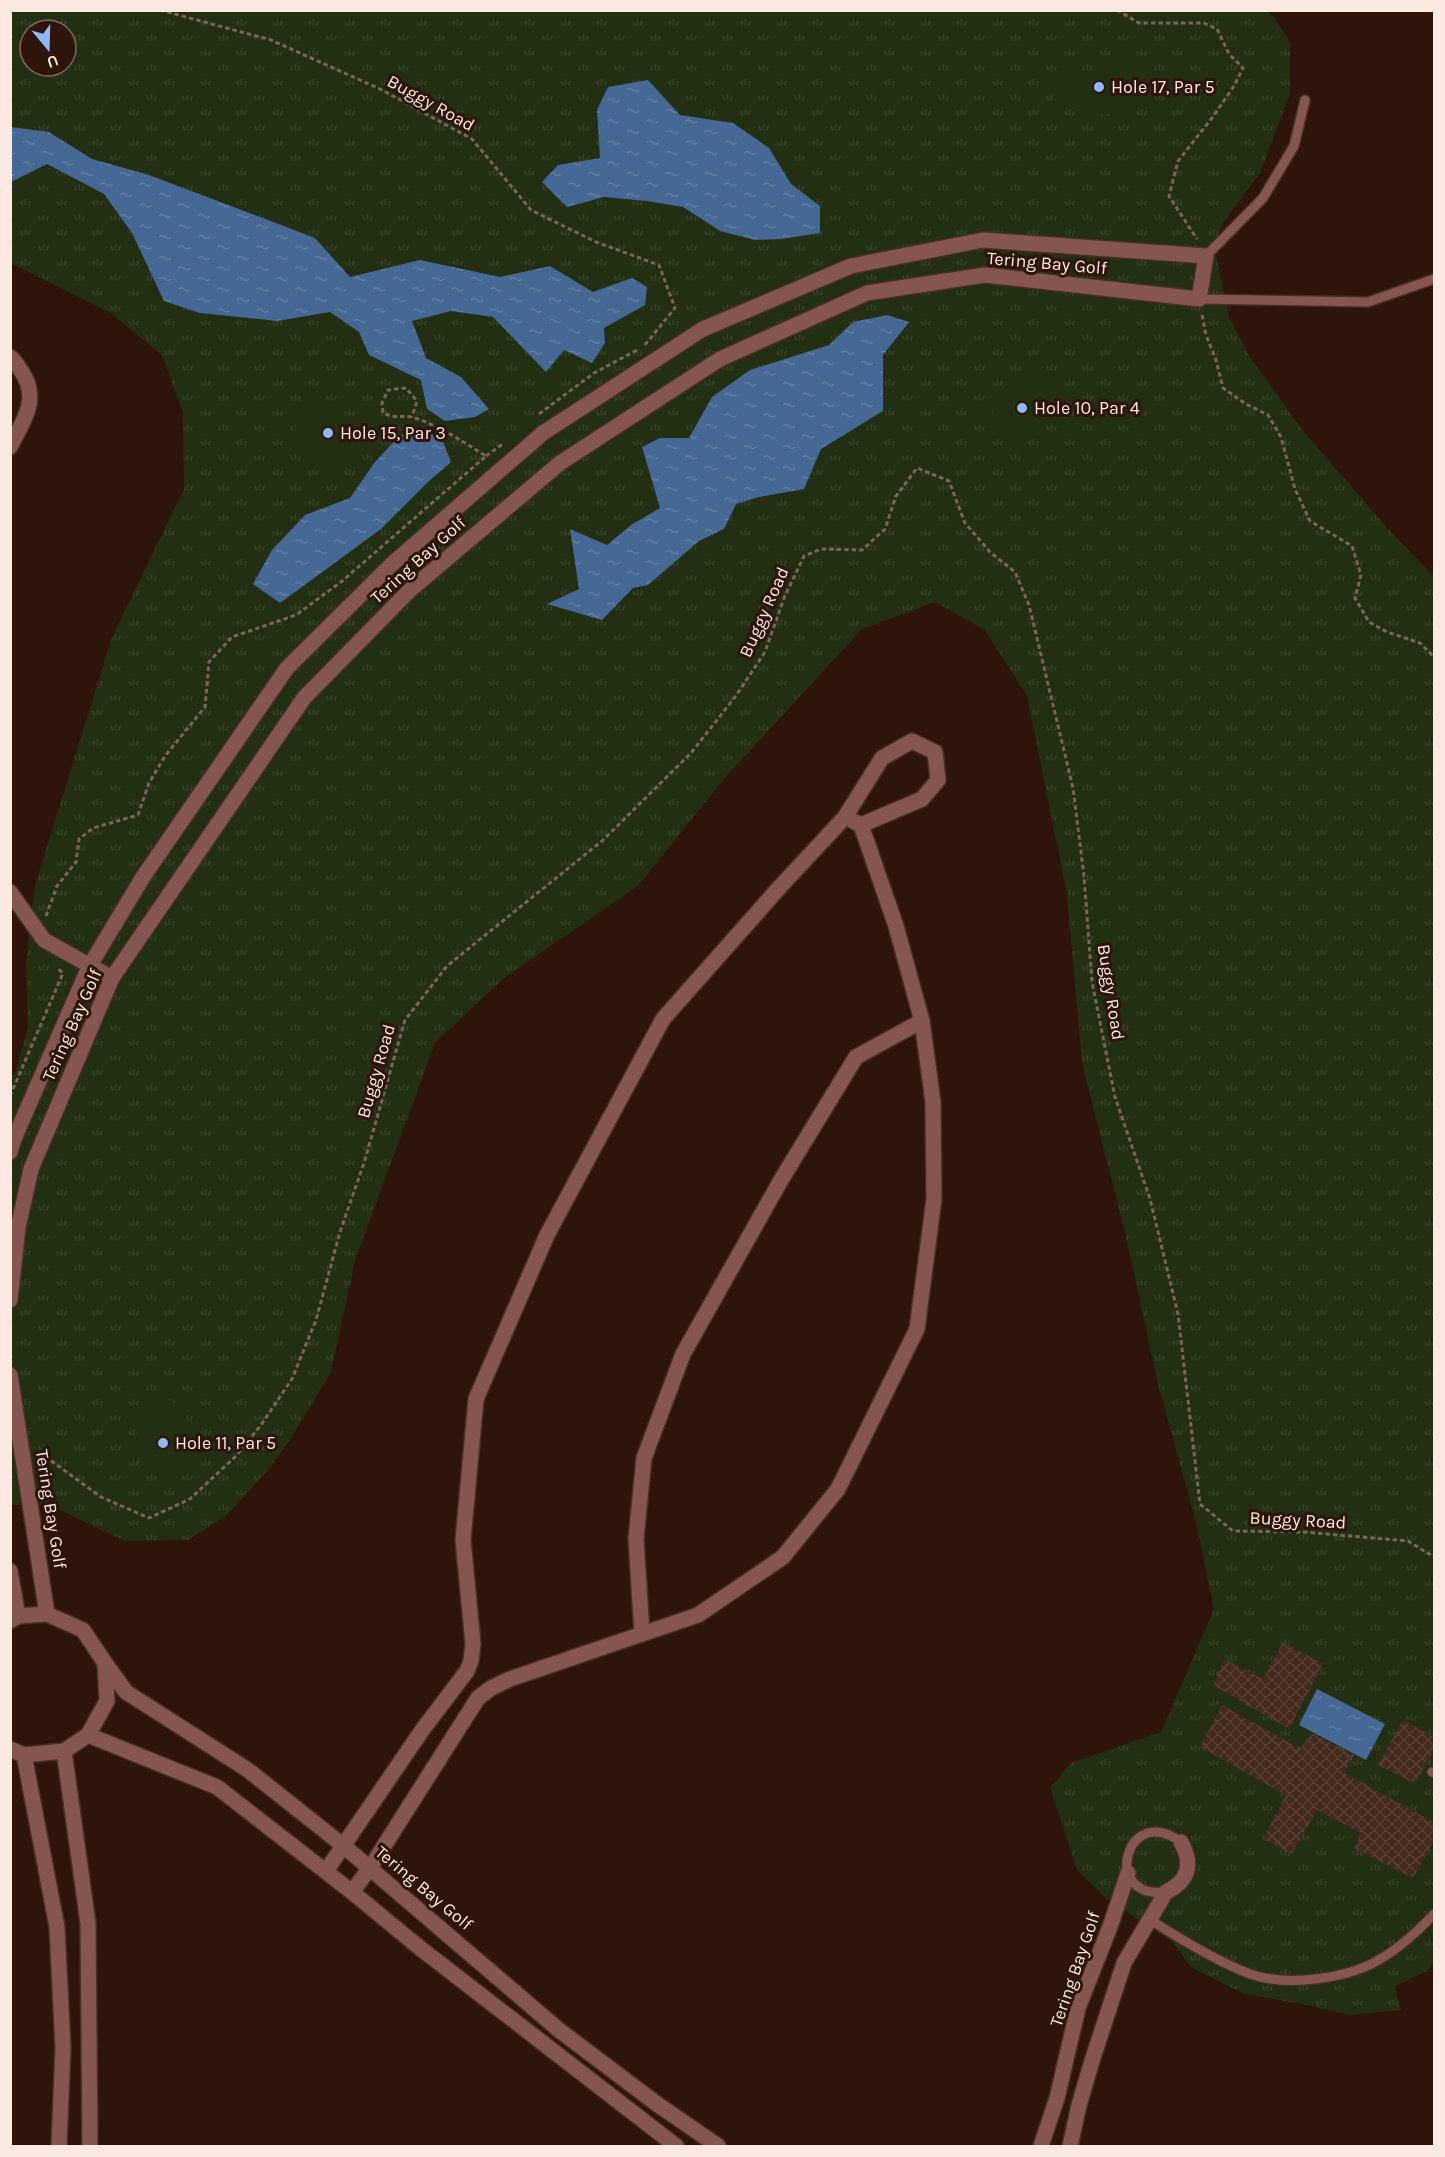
<svg xmlns="http://www.w3.org/2000/svg" width="1445" height="2157" viewBox="0 0 1445 2157" font-family="Karla,sans-serif">
<style>
.grass{fill:url(#grass-tufts);fill-rule:evenodd}
.garden{fill:#222f13}
.water{fill:url(#water-ripples)}
.building{fill:url(#building-cross-hatch)}
.lines{fill:none;stroke-linecap:round;stroke-linejoin:round}
.lane-casing{stroke:#472e24;stroke-width:12}
.street-casing{stroke:#472e24;stroke-width:18}
.path{stroke:#7b645b;stroke-width:3;stroke-dasharray:4.5 3;stroke-linecap:butt}
.lane{stroke:#855651;stroke-width:9}
.street{stroke:#855651;stroke-width:15}
.poi-dot{fill:#91b8fd;stroke:#2e140a;stroke-width:2}
.labels{text-anchor:middle;dominant-baseline:central;stroke-width:6;stroke-linejoin:round;paint-order:stroke}
.poi-label{font-size:18px;fill:#fce9e2;stroke:#2e140a;text-anchor:start}
.street-label{font-size:18px;fill:#fce9e2;stroke:#2e140a}
</style>
<defs>
<pattern id="grass-tufts" width="24" height="20" patternUnits="userSpaceOnUse" patternTransform="scale(1.5)"><rect width="24" height="20" fill="#222f13"/><path d="M3 7l-1-3M5 7V3M7 7l1-3M15 17l-1-3M17 17v-4M19 17l1-3" fill="none" stroke="#38432a"/></pattern>
<pattern id="water-ripples" width="26" height="14" patternUnits="userSpaceOnUse" patternTransform="scale(1.5)"><rect width="26" height="14" fill="#466894"/><path d="M2 4q2-2 4 0t4 0M15 11q2-2 4 0t4 0" fill="none" stroke="#627ea3"/></pattern>
<pattern id="building-cross-hatch" width="8" height="8" patternUnits="userSpaceOnUse" patternTransform="scale(1.5)"><rect width="8" height="8" fill="#45291e"/><path d="M0 0l8 8M0 8l8-8" fill="none" stroke="#583e34"/></pattern>
</defs>
<rect width="100%" height="100%" fill="#2e140a"/>
<path class="grass" d="M1265 10 1274 17 1290 42V94L1260 173 1223 223 1214 245 1229 317 1250 357 1300 427 1389 530 1434 577V1962L1427 1971 1395 1986 1401 2010 1350 2015 1302 2004 1245 1994 1191 1967 1173 1942 1104 1897 1077 1869 1050 1788 1071 1763 1161 1732 1214 1609 1197 1526 1157 1380 1125 1232 1082 1063 1067 894 1027 696 985 630 935 602 862 629 724 779 638 886 505 977 435 1043 355 1261 331 1372 290 1440 269 1469 226 1516 188 1540 125 1541 47 1504 11 1505 10 1079 16 1070 28 1028 26 962 35 885 112 637 184 489 183 413 162 355 109 312 11 263 10 11ZM30 30H66V66H30Z"/>
<g class="garden">
<path d="M1126 60 1137 62C1152 87 1136 110 1109 114 1092 116 1074 110 1057 105L1050 93 1055 85 1064 79 1088 76 1105 66Z"/>
<path d="M1039 371H1051L1058 378 1062 388 1057 400 1032 437 1022 441 996 431C984 397 1010 380 1039 371Z"/>
<path d="M309 399 325 404 356 422 364 440C347 500 288 466 296 418 296 417 298 410 298 409 300 405 306 402 309 399Z"/>
<path d="M171 1400C221 1440 165 1505 141 1458 137 1450 134 1437 138 1427 141 1419 150 1406 157 1402 161 1400 167 1401 171 1400Z"/>
</g>
<g class="water">
<polygon points="648,80 680,115 733,123 769,148 791,184 820,206 820,233 781,239 755,240 720,231 683,207 647,201 604,197 567,207 542,182 558,165 600,158 597,110 608,87"/>
<polygon points="11,127 49,132 92,159 149,175 315,238 350,277 420,260 500,277 550,266 593,292 632,278 647,287 645,305 604,328 605,343 592,363 564,350 546,372 493,317 451,311 412,321 426,358 461,377 489,409 475,417 445,421 427,409 421,380 369,355 359,332 330,312 277,321 200,313 164,301 132,233 104,194 47,164 11,182"/>
<polygon points="887,315 909,322 883,355 883,411 821,449 804,489 759,497 736,504 724,529 699,541 648,585 633,588 602,620 547,604 579,589 570,529 607,545 631,525 660,508 642,447 660,438 689,438 712,397 750,370 829,345 853,322"/>
<polygon points="423,430 442,439 451,462 428,482 381,529 280,603 253,584 272,550 305,515 350,498 375,462 400,435"/>
<polygon points="1317,1689 1385,1724 1366,1760 1299,1725"/>
</g>
<g class="building">
<polygon points="1283,1642 1323,1664 1289,1729 1213,1685 1225,1659 1263,1679"/>
<polygon points="1222,1705 1301,1749 1311,1733 1355,1755 1344,1773 1434,1822 1434,1840 1413,1878 1354,1848 1361,1833 1317,1810 1292,1854 1263,1839 1286,1795 1200,1747"/>
<polygon points="1403,1720 1434,1737 1434,1748 1415,1784 1378,1765"/>
</g>
<g class="lines">
<g class="lane-casing">
<g id="lane">
<polyline points="1206,256 1263,198 1294,146 1305,100"/>
<polyline points="1199,299 1368,302 1434,279"/>
<polyline points="1432,1772 1434,1773"/>
<path d="M1166 1892C1100 1900 1126 1801 1181 1842"/>
<path d="M1149 1919C1177 1937 1218 1962 1250 1974 1287 1987 1349 1979 1382 1958 1402 1946 1419 1930 1434 1914"/>
</g>
</g>
<g class="street-casing">
<g id="street">
<path d="M10 357C16 361 18 367 22 372 40 400 23 421 10 447"/>
<polyline points="10,892 44,940 112,978"/>
<polyline points="10,1152 14,1139 89,967 143,877 287,668 392,564 543,433 703,329 851,266 983,240 1206,256 1199,299 985,275 867,293 720,359 560,463 410,590 304,698 112,978 31,1169 18,1228 10,1300"/>
<polyline points="10,1375 47,1614"/>
<polyline points="10,1571 18,1616"/>
<polyline points="10,1621 18,1616 47,1614 83,1630 105,1663 107,1701 88,1735 64,1751 24,1755 10,1749"/>
<polyline points="642,1634 636,1539 644,1458 683,1354 781,1180 856,1057 922,1021"/>
<polyline points="105,1663 126,1692 248,1770 345,1847 559,2030 657,2104 718,2146"/>
<polyline points="88,1735 217,1787 352,1892 420,1948 676,2146"/>
<polyline points="64,1751 88,1923 90,2146"/>
<polyline points="24,1755 57,1927 63,2048 59,2146"/>
<polyline points="326,1871 423,1729 467,1671 471,1661 473,1644 463,1540 476,1399 547,1235 663,1019 778,889 845,817 882,758 912,741 935,752 938,780 922,799 861,825"/>
<polyline points="352,1892 370,1868 478,1698 491,1688 510,1679 698,1615 783,1557 838,1489 917,1329 934,1199 933,1102 922,1021 896,926 861,825 853,821"/>
<polyline points="1041,2146 1057,2098 1078,2008 1111,1924 1128,1873"/>
<path d="M1070 2146 1079 2105 1092 2061 1124 1963 1166 1892C1189 1881 1193 1864 1181 1842"/>
</g>
</g>
<g class="path">
<polyline points="160,10 271,40 380,89 472,139 531,210 596,242 659,265 675,308 644,346"/>
<polyline points="1117,10 1139,23 1204,23 1217,29 1229,54 1243,68 1234,86 1212,118 1178,161 1169,196 1197,239"/>
<polyline points="1202,315 1206,335 1216,360 1223,388 1246,404 1268,415 1281,437 1295,489 1310,521 1352,546 1361,575 1355,598 1369,622 1387,632 1420,643 1434,657"/>
<polyline points="539,414 594,373 639,349"/>
<polyline points="486,456 504,443"/>
<path d="M46 916 57 886 76 862 79 839 93 828 138 815 149 783 165 756 205 707 209 662 232 637 296 615 341 582 486 456C463 442 440 426 415 418 403 414 397 420 383 413L382 403 388 390 406 388 417 401 412 417"/>
<polyline points="10,1096 63,973 58,969"/>
<polyline points="39,1452 101,1497 149,1518 190,1499 236,1456 261,1425 292,1379 316,1320 340,1232 364,1163 405,1020 447,966 602,841 691,753 735,697 765,652 784,598 804,556 821,549 862,550 885,529 896,496 917,468 949,481 965,523 990,552 1015,572 1029,605 1073,788 1084,876 1092,982 1115,1097 1150,1199 1178,1314 1200,1504 1233,1531 1304,1532 1408,1541 1434,1557"/>
</g>
<use href="#lane" class="lane"/>
<use href="#street" class="street"/>
</g>
<g class="poi-dot">
<circle cx="1099" cy="87" r="6"/>
<circle cx="1022" cy="408" r="6"/>
<circle cx="328" cy="433" r="6"/>
<circle cx="163" cy="1443" r="6"/>
</g>
<g class="labels">
<g class="poi-label">
<text x="1111" y="87">Hole 17, Par 5</text>
<text x="1034" y="408">Hole 10, Par 4</text>
<text x="340" y="433">Hole 15, Par 3</text>
<text x="175" y="1443">Hole 11, Par 5</text>
</g>
<g class="street-label">
<text transform="translate(431 103) rotate(29)">Buggy Road</text>
<text transform="translate(1047 263) rotate(5)">Tering Bay Golf</text>
<text transform="translate(418 560) rotate(-42)">Tering Bay Golf</text>
<text transform="translate(764 612) rotate(-66)">Buggy Road</text>
<text transform="translate(1111 992) rotate(81)">Buggy Road</text>
<text transform="translate(72 1025) rotate(-66)">Tering Bay Golf</text>
<text transform="translate(376 1071) rotate(-74)">Buggy Road</text>
<text transform="translate(51 1509) rotate(81)">Tering Bay Golf</text>
<text transform="translate(1298 1520) rotate(3)">Buggy Road</text>
<text transform="translate(424 1888) rotate(40)">Tering Bay Golf</text>
<text transform="translate(1075 1969) rotate(-71)">Tering Bay Golf</text>
</g>
</g>
<rect width="1445" height="2157" fill="none" stroke="#fce9e2" stroke-width="24"/>
<g transform="translate(48 48) rotate(161)"><circle r="28" fill="#2e140a" stroke="#806960" stroke-width="1.5"/>
<path d="M0-4.5L10 22L0 15L-10 22Z" fill="#91b8fd"/>
<text y="-9" font-size="16" font-weight="bold" text-anchor="middle" fill="#fce9e2">U</text>
</g>
</svg>
